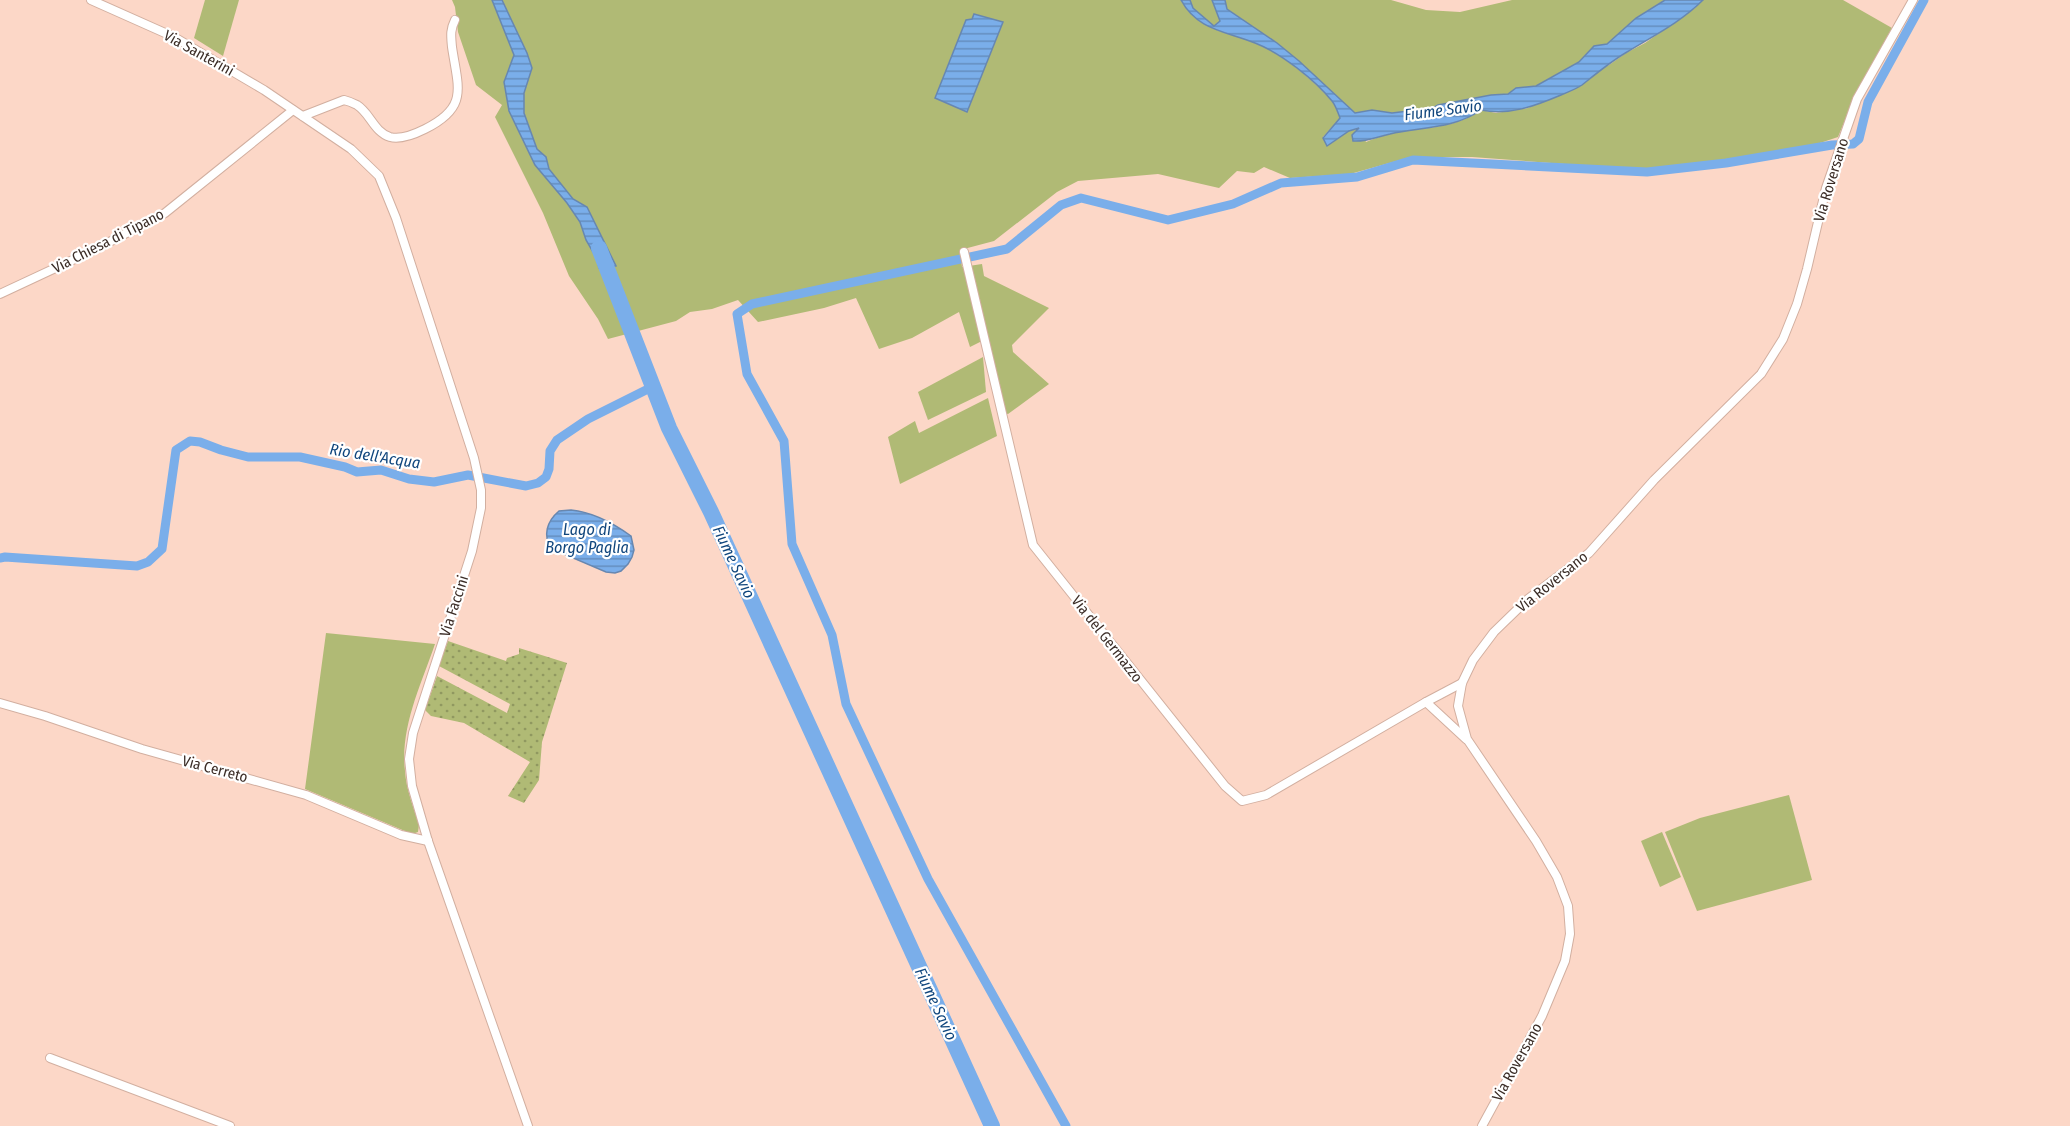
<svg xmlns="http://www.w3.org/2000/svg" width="2070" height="1126" viewBox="0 0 2070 1126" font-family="'Fira Sans Condensed',sans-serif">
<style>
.grass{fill:#b0ba75}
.park{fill:url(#park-dots)}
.water{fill:url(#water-rules);stroke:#6787b0;stroke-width:1.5}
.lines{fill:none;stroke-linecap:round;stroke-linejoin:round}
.canal{stroke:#7aaeea;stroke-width:9}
.river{stroke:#7aaeea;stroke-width:16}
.street-casing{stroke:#d2afa0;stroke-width:10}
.street{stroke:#fff;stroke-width:8}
.labels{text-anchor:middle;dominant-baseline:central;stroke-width:4.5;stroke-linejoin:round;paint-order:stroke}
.street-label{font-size:15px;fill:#3b2d27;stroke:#fff}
.water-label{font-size:16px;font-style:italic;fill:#10467d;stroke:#fff}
</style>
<defs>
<pattern id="park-dots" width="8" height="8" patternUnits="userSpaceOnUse" patternTransform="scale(1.5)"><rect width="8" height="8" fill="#b0ba75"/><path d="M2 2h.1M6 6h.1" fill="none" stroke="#909860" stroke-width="1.8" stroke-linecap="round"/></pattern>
<pattern id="water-rules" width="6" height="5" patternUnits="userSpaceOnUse" patternTransform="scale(1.5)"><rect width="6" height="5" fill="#7aaeea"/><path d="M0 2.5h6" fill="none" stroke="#658ebe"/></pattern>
</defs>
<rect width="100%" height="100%" fill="#fcd7c7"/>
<g class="grass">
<polygon points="205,0 239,0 223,56 194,38"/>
<path d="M452 0H1181C1197 30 1225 31 1255 43 1281 53 1314 80 1332 101 1336 106 1338 113 1340 118L1323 137 1327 146 1349 131 1361 128 1366 142C1373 139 1381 136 1388 134 1420 127 1453 130 1481 110L1496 113 1528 108 1609 65 1626 53 1645 43 1695 8 1703 0H1843L1892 28 1857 91 1838 137 1814 145 1723 160 1646 170 1472 157H1411L1350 174 1290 178 1264 167 1254 173 1237 171 1219 188 1158 174 1078 181 1057 192 994 241 960 250 962 267 982 264 984 276 1049 308 1012 345 1013 352 1049 384 1008 414 1004 413 986 339 970 347 959 312 912 338 879 349 856 298 824 308 758 322 738 300 712 309 690 312 676 321 608 339 598 319 569 276 543 213 495 117 502 105 476 85 458 32 455 7Z"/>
<polygon points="1190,0 1212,0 1220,21 1214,26 1193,8"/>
<polygon points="1225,0 1391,0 1426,10 1460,12 1512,0 1665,0 1636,18 1607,44 1594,46 1579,62 1536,86 1516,88 1508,94 1491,95 1438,105 1433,108 1392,113 1372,110 1355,113 1299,61 1277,43 1227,9"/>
<polygon points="983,357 986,392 928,420 918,392"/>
<polygon points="988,398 997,436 900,484 888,437 915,421 919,433"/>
<path d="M326 633 435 644C421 685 400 727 405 771 406 789 414 808 419 825L418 832 412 834 305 789Z"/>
<polygon points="1789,795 1812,880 1697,911 1665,832 1700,818"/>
<polygon points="1662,832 1681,877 1660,887 1641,841"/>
</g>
<polygon class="park" points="448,641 506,661 507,658 519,654 519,648 567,663 542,742 539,780 524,803 508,796 530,762 464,723 431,716 425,710 437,676 507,713 510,704 439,666"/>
<g class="water">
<polygon points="492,0 502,0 527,53 532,68 524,93 524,113 537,149 546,157 549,169 573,199 587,207 616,266 599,268 597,259 586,240 580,222 567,203 535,165 509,111 504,82 514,55"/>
<path d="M1181 0H1190L1193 8 1214 26 1220 21 1212 0H1225L1227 9 1277 43 1299 61 1355 113 1372 110 1392 113 1433 108 1438 105 1491 95 1508 94 1516 88 1536 86 1579 62 1594 46 1607 44 1636 18 1665 0H1703C1681 22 1653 36 1627 52 1610 62 1597 73 1582 85 1576 89 1568 92 1561 95 1535 106 1509 116 1481 110 1454 129 1421 127 1390 134 1375 137 1368 142 1353 141L1352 135 1359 128 1349 131 1327 146 1323 138 1340 118C1338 113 1336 106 1332 101 1315 80 1281 53 1255 43 1225 31 1197 30 1181 0Z"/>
<polygon points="974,14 1003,22 967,112 935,98 966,20 972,19"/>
<path d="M571 510C592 512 613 523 631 536L634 550 632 557 628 564 621 571 615 573 606 572 552 549C542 536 547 521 559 511Z"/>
</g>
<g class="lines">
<g class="canal">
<polyline points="0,558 5,557 137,566 148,562 162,549 176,450 190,441 200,442 221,450 248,457 300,457 345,467 357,472 381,470 409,479 434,482 468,475 526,486 538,483 546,477 549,469 550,451 557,440 588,419 652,387"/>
<polyline points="1066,1126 928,879 846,704 832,635 792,544 784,441 747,374 737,314 752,304 1007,249 1061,205 1081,198 1168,220 1233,204 1281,183 1357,177 1413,160 1647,172 1726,163 1832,145 1853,144 1859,139 1868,102 1924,0"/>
</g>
<polyline class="river" points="599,248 669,428 711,512 992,1126"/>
<g class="street-casing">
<g id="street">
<polyline points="91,0 174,37 264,90 351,149 379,176 396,218 474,458 481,490 481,508 472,551 413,733 409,759 412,786 428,841 528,1126"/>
<path d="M303 116 344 100C348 101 353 103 357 105 370 113 374 132 390 137 401 140 415 134 425 129 469 107 458 88 452 47 451 36 450 30 455 20"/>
<polyline points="964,252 1033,545 1225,786 1242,801 1266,795 1426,702 1466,739"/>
<polyline points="0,294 92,251 165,213 293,110"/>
<polyline points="1426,702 1462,683"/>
<polyline points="0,703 45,716 142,749 306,795 401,835 428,841"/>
<polyline points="50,1058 230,1126"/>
<polyline points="1482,1126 1542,1016 1565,961 1570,934 1568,906 1557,877 1536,841 1467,739 1458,706 1462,683 1473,660 1494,632 1528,599 1589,553 1654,480 1761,374 1783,339 1797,304 1807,269 1826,188 1857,99 1913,0"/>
</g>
</g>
<use href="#street" class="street"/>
</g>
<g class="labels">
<g class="street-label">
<text transform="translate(199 53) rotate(29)">Via Santerini</text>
<text transform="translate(1831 180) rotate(-73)">Via Roversano</text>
<text transform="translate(108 241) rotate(-27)">Via Chiesa di Tipano</text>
<text transform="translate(1552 582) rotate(-39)">Via Roversano</text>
<text transform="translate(454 606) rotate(-72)">Via Faccini</text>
<text transform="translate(1107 639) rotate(52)">Via del Germazzo</text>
<text transform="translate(215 769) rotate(15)">Via Cerreto</text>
<text transform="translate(1517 1062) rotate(-61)">Via Roversano</text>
</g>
<g class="water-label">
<text transform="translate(1443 110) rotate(-7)">Fiume Savio</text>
<text transform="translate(375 456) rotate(9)">Rio dell'Acqua</text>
<text x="587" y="529">Lago di<tspan x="587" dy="18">Borgo Paglia</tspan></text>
<text transform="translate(734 562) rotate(65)">Fiume Savio</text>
<text transform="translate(936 1004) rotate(65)">Fiume Savio</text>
</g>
</g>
</svg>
